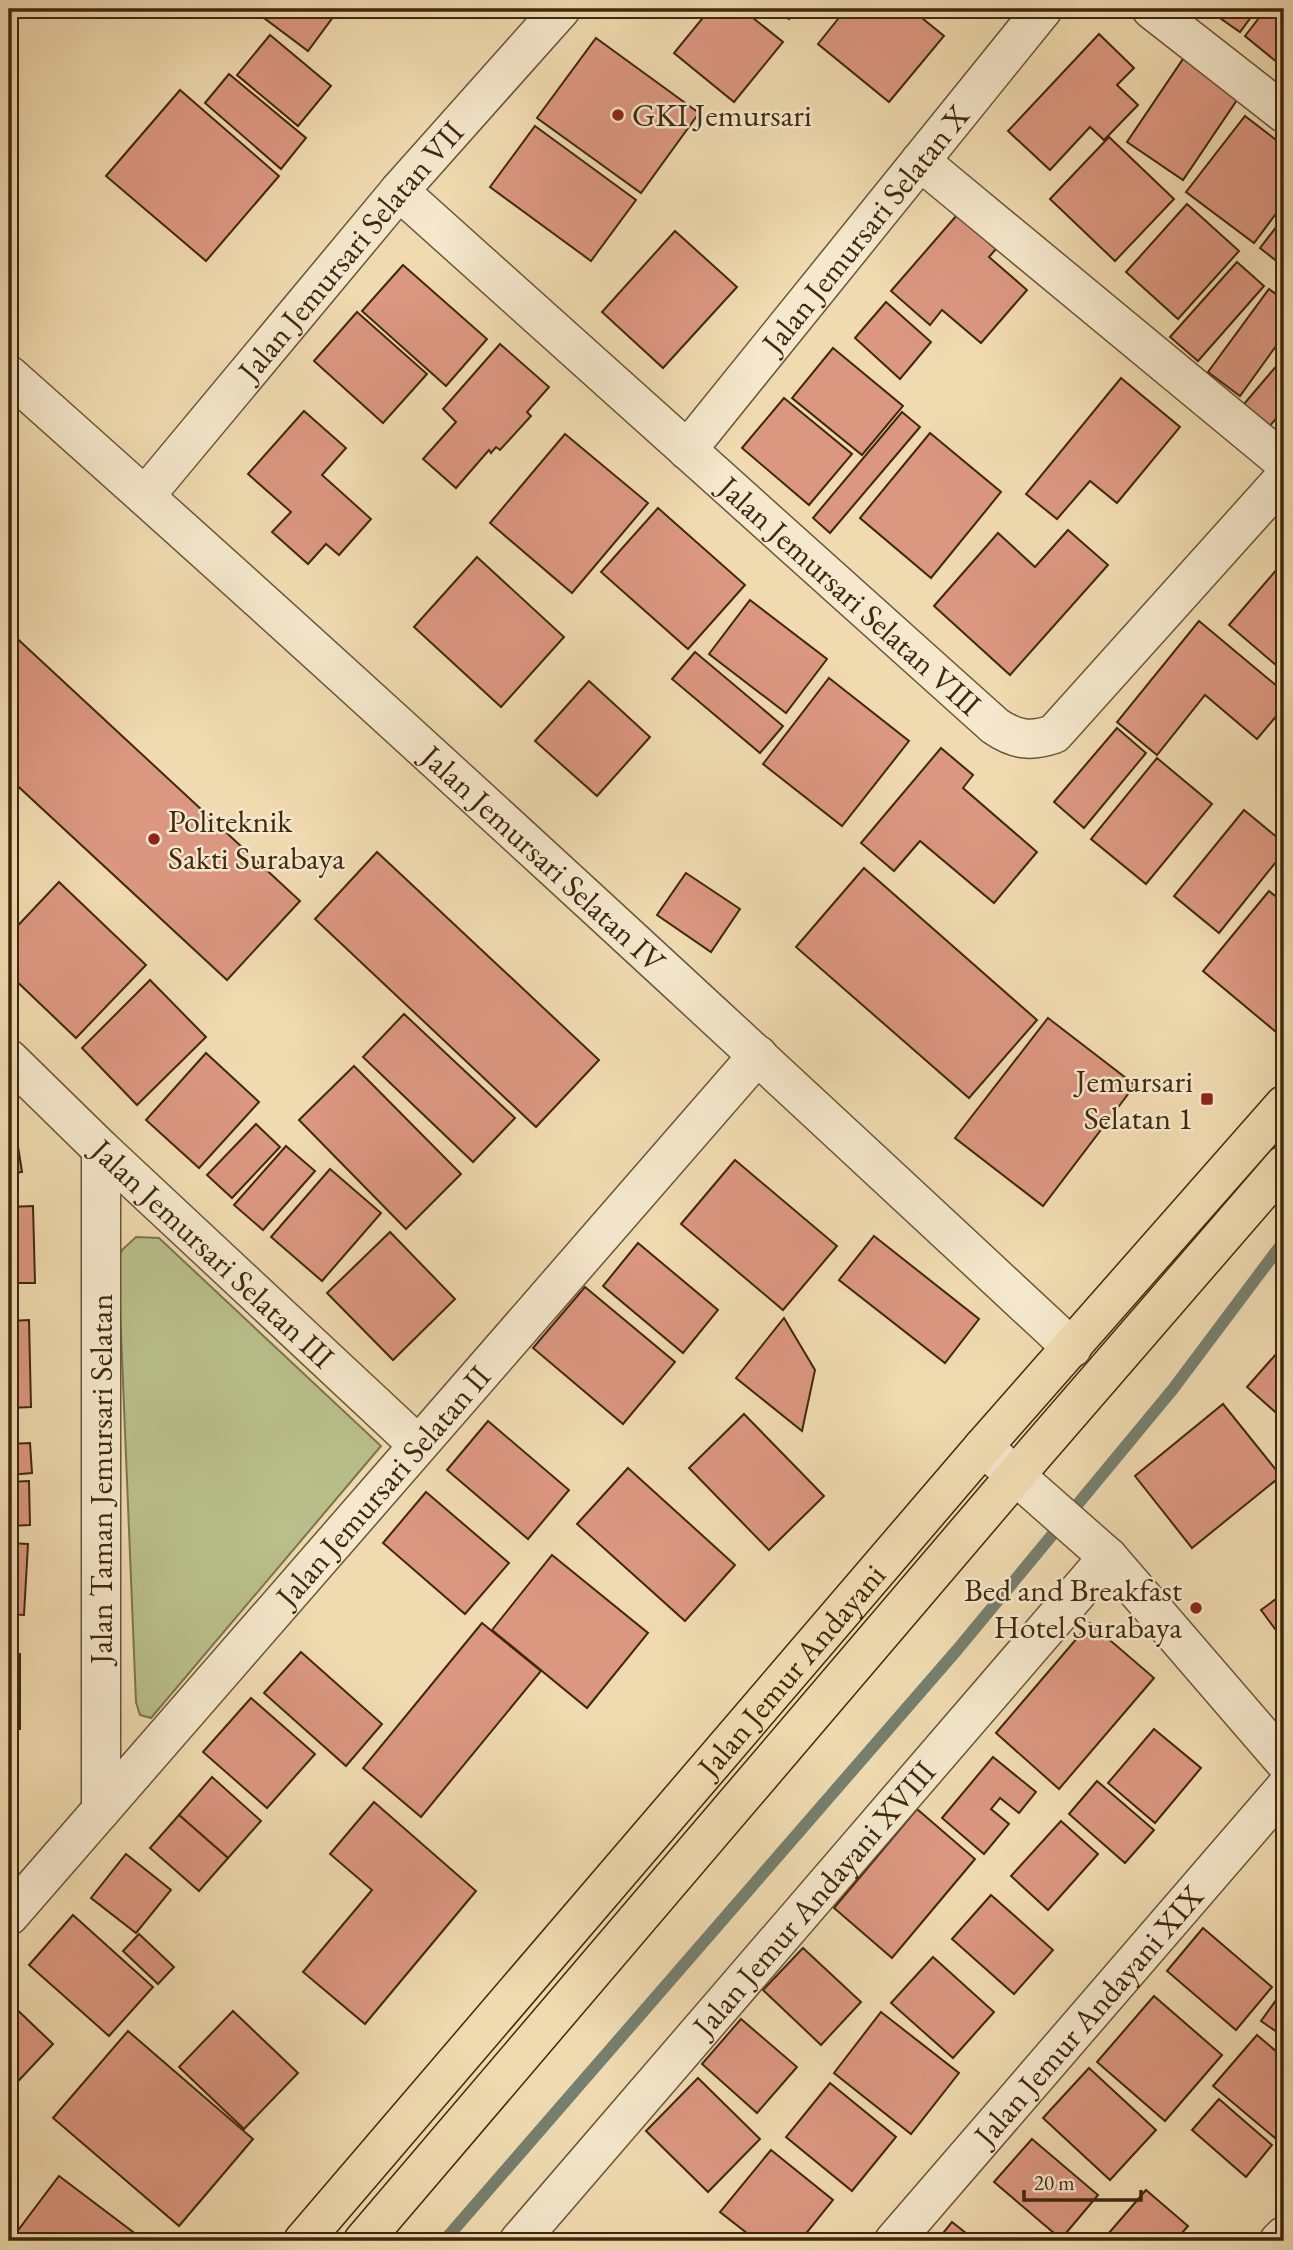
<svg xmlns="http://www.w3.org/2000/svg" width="1293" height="2250" viewBox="0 0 1293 2250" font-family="'EB Garamond',serif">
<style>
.green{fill:#b9c08b;stroke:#7c744d;stroke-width:2}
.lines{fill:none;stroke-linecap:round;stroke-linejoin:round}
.stream{stroke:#75806e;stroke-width:12}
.building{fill:#dc9781;stroke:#3e280f;stroke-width:2}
.street-casing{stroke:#6a5537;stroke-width:41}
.primary-casing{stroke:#3e280f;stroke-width:41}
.street{stroke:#f5e8cc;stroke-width:38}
.primary{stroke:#f0dbb0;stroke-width:38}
.poi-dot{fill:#8f2418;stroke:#f5e8cc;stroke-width:2.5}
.labels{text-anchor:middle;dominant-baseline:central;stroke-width:5;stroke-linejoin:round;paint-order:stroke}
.poi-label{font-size:32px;fill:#3e280f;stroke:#f5e8cc;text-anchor:start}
.street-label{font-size:32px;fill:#3e280f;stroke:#f5e8cc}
</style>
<rect width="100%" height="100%" fill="#f0dbb0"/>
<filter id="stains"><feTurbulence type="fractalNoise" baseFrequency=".00286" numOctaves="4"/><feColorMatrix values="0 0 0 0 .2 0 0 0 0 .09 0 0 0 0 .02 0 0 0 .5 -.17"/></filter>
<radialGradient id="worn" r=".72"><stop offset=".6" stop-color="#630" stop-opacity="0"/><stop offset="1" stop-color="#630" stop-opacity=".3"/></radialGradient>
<polygon class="green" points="136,1237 159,1238 381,1446 151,1718 140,1715 136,1702 118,1259 122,1250"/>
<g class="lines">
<polyline class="stream" points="444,2241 957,1650 1173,1389 1284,1241"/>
</g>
<g class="building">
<polygon points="271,9 339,9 308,51 264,18"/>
<polygon points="710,9 742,9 783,42 734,102 674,53"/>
<polygon points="776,9 797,9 789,19"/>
<polygon points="846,9 911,9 944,36 889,102 818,44"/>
<polygon points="1207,9 1257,9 1240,32"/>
<polygon points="1266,9 1284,9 1284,68 1245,36"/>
<polygon points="1099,34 1134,68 1117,85 1138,105 1104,140 1090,127 1050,170 1008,131"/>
<polygon points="270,35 331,86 298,126 237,75"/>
<polygon points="596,38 699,113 641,193 537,118"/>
<polygon points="1183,59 1239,97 1183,180 1127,142"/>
<polygon points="229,74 306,138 281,169 205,103"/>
<polygon points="9,89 18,97 9,107"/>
<polygon points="180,90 279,176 206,261 106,176"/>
<polygon points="1245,116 1284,146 1284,203 1254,243 1186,192"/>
<polygon points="535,126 636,200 591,261 490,187"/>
<polygon points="1109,137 1174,199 1115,261 1050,199"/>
<polygon points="1187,204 1239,251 1178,319 1126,272"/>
<polygon points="957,215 996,249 989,257 1027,290 981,343 942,310 930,325 891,291"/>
<polygon points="1284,217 1284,267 1260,248"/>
<polygon points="675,231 737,287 663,368 602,312"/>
<polygon points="1237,262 1264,286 1198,361 1170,337"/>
<polygon points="403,265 487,339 446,386 362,311"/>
<polygon points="1269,289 1284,300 1284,335 1240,396 1208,372"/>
<polygon points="886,302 931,342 900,379 855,338"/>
<polygon points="357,312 427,374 383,423 314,361"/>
<polygon points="500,344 549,387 527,412 531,416 500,450 496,447 491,453 489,450 456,488 423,459 456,422 443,409"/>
<polygon points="833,348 903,406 862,455 792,398"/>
<polygon points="1284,357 1284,409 1269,427 1244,404"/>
<polygon points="1121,378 1180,427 1117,503 1090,481 1057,519 1026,494"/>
<polygon points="784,398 852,454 809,505 742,448"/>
<polygon points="304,411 346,448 322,475 371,519 339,555 326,544 308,564 272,532 291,512 248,474"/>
<polygon points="902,412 920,427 830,533 813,518"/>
<polygon points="1284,420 1284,442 1273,432"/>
<polygon points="930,433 1001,492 931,578 860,518"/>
<polygon points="565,434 648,503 572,593 490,523"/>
<polygon points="658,508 745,585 688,649 601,572"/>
<polygon points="1068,530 1108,565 1010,675 934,606 998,533 1035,567"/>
<polygon points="477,557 564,637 501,707 414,627"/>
<polygon points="1284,561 1284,672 1229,625"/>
<polygon points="750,600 827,659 786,713 709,654"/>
<polygon points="1199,621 1284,692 1284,707 1257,739 1205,695 1157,755 1117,722"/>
<polygon points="9,631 300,901 227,980 9,778"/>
<polygon points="695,652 783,726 760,753 672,679"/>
<polygon points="829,678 909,741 842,826 763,764"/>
<polygon points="589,681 650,737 597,796 535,741"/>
<polygon points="1117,728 1146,753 1084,828 1054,802"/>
<polygon points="941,748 973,775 963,788 1037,852 994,903 920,841 894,871 861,843"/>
<polygon points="1157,758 1212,804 1146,884 1091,839"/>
<polygon points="1244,810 1284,843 1284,852 1219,933 1174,896"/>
<polygon points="377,852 599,1060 536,1127 315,919"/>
<polygon points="864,868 1037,1020 969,1098 796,947"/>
<polygon points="686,873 740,909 711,952 657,915"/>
<polygon points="59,882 146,965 76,1038 9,974 9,935"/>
<polygon points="1269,891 1284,903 1284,1022 1276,1032 1203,971"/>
<polygon points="150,980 206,1037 137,1105 82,1048"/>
<polygon points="404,1014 515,1118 473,1162 363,1057"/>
<polygon points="1048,1018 1135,1085 1043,1206 955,1138"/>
<polygon points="206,1053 259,1102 199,1168 146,1120"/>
<polygon points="354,1066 461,1174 406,1229 299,1120"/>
<polygon points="9,1089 22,1172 9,1174"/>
<polygon points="256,1124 280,1147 232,1198 207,1175"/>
<polygon points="286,1146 315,1171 263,1230 234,1205"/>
<polygon points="735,1160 837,1246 783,1310 681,1224"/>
<polygon points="330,1169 381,1213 322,1281 271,1237"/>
<polygon points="33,1206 35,1283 9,1283 9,1207"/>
<polygon points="390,1232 455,1299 393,1360 327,1293"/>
<polygon points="874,1236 979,1319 945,1363 839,1280"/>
<polygon points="638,1243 718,1310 683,1353 603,1286"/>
<polygon points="585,1287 675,1362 623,1424 533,1348"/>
<polygon points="784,1318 815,1370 802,1431 736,1378"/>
<polygon points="29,1320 31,1407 9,1408 9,1321"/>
<polygon points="1284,1345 1284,1415 1282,1418 1247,1387"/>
<polygon points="1223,1404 1281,1476 1192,1548 1135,1476"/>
<polygon points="744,1414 824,1496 769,1550 689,1468"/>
<polygon points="488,1421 569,1490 528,1539 447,1470"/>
<polygon points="30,1443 32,1473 9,1475 9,1444"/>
<polygon points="628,1468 735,1565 685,1621 577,1524"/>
<polygon points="29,1481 30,1525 9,1526 9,1482"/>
<polygon points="426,1492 509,1563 465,1614 383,1543"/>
<polygon points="9,1543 28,1544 24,1615 9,1614"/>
<polygon points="552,1555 648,1633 587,1708 492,1630"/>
<polygon points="1284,1593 1284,1641 1261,1610"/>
<polygon points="482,1623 541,1671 421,1817 363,1768"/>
<polygon points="1090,1623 1154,1678 1059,1789 996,1733"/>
<polygon points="301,1652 382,1724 346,1766 264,1693"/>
<rect x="9" y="1654" width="11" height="75"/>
<polygon points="251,1698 315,1754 267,1808 203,1752"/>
<polygon points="1154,1729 1201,1768 1155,1823 1108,1783"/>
<polygon points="993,1757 1036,1792 1019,1813 1000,1798 991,1809 1009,1824 984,1854 942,1818"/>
<polygon points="212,1777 261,1821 228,1858 179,1815"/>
<polygon points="1097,1781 1154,1830 1125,1863 1069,1814"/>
<polygon points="374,1802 476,1891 365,2024 303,1972 372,1890 330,1854"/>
<polygon points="917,1809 975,1859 892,1958 834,1908"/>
<polygon points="179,1815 228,1858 199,1891 150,1848"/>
<polygon points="1061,1821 1098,1854 1048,1910 1011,1876"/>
<polygon points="126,1854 171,1890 136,1933 91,1898"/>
<polygon points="991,1895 1053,1950 1014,1994 952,1939"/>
<polygon points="73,1915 153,1987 109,2036 29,1965"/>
<polygon points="1203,1928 1272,1987 1236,2030 1167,1971"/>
<polygon points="139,1934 174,1967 158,1984 123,1951"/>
<polygon points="803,1948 861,2002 821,2045 763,1990"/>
<polygon points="933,1957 994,2012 953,2058 891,2003"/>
<polygon points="1284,1989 1284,2037 1261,2021"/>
<polygon points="1154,1996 1222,2055 1165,2121 1097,2062"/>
<polygon points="9,2002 53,2044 9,2091"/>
<polygon points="233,2011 298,2073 244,2129 179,2067"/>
<polygon points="881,2012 959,2073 911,2134 834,2073"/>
<polygon points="741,2019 797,2067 757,2113 702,2064"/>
<polygon points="128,2031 253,2139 179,2226 53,2118"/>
<polygon points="1257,2035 1284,2058 1284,2127 1275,2138 1213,2086"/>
<polygon points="1089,2068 1156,2130 1110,2180 1043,2118"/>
<polygon points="698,2078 760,2139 708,2192 646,2131"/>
<polygon points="830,2083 896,2137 852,2191 786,2137"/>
<polygon points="1219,2099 1272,2145 1246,2177 1192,2130"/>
<polygon points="1032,2139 1098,2195 1061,2239 994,2182"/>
<polygon points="771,2150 833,2200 800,2241 757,2241 720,2212"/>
<polygon points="59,2176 145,2241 10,2241"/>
<polygon points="1146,2190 1188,2226 1175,2241 1102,2241"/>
<polygon points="952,2222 976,2241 937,2241"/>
</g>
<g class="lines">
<g class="street-casing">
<g id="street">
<polyline points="1151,9 1284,113"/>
<polyline points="920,161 1284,462"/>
<path id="s1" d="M399 191 995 726C1015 740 1031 742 1054 734L1284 478"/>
<path id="s2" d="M9 375C368 694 720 1020 1072 1348"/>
<path id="s3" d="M687 450 1043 9"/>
<path id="s4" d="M145 496 399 191 561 9"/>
<path id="s5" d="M9 1059 101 1149 418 1445"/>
<polyline points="101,1149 101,1810"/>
<polyline points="983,1447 1108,1557 1284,1761"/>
<path id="s6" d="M9 1916 758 1055"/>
<path id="s7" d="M519 2241 1108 1557"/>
<path id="s8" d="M894 2241 1284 1789"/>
<polyline points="1279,2241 1284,2236"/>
</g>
</g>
<g class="primary-casing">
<g id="primary">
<path id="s9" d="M303 2241 983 1447 1284 1105"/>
<polyline points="363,2241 1015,1476 1284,1165"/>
</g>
</g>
<use href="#street" class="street"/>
<use href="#primary" class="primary"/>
</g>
<g class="poi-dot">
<circle cx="618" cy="115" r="7"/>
<circle cx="154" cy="839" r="7"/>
<rect x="1200" y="1092" width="14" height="14" rx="3.5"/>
<circle cx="1196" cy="1608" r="7"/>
</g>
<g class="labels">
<g class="poi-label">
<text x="632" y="115">GKI Jemursari</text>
<text x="168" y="821">Politeknik<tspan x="168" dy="37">Sakti Surabaya</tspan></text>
<text x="1193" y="1081" text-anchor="end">Jemursari<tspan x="1193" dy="37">Selatan 1</tspan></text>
<text x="1182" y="1590" text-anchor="end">Bed and Breakfast<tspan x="1182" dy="37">Hotel Surabaya</tspan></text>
</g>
<g class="street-label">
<text stroke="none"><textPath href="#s3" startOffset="284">Jalan Jemursari Selatan X</textPath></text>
<text stroke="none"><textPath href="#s4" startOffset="320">Jalan Jemursari Selatan VII</textPath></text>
<text stroke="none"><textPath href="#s1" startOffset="606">Jalan Jemursari Selatan VIII</textPath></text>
<text stroke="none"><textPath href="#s2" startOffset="721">Jalan Jemursari Selatan IV</textPath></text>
<text stroke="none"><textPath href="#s5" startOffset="282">Jalan Jemursari Selatan III</textPath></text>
<text transform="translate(101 1479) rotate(-90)">Jalan Taman Jemursari Selatan</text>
<text stroke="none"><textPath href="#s6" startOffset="570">Jalan Jemursari Selatan II</textPath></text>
<text stroke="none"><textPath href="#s9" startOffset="751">Jalan Jemur Andayani</textPath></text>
<text stroke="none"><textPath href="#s7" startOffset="452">Jalan Jemur Andayani XVIII</textPath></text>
<text stroke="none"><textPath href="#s8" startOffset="298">Jalan Jemur Andayani XIX</textPath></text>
</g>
</g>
<rect width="1293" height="2250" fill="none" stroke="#f0dbb0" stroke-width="35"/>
<rect x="10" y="10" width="1272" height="2229" fill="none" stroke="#3e280f" stroke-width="3.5"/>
<rect x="18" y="18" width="1258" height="2215" fill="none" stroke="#3e280f" stroke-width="2"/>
<path d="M1024 2190v10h117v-10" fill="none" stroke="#3e280f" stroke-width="3.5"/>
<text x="1034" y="2190" font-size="21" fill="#3e280f" stroke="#f5e8cc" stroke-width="5" paint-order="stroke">20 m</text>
<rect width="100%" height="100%" filter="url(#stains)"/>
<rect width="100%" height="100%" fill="url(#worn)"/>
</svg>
